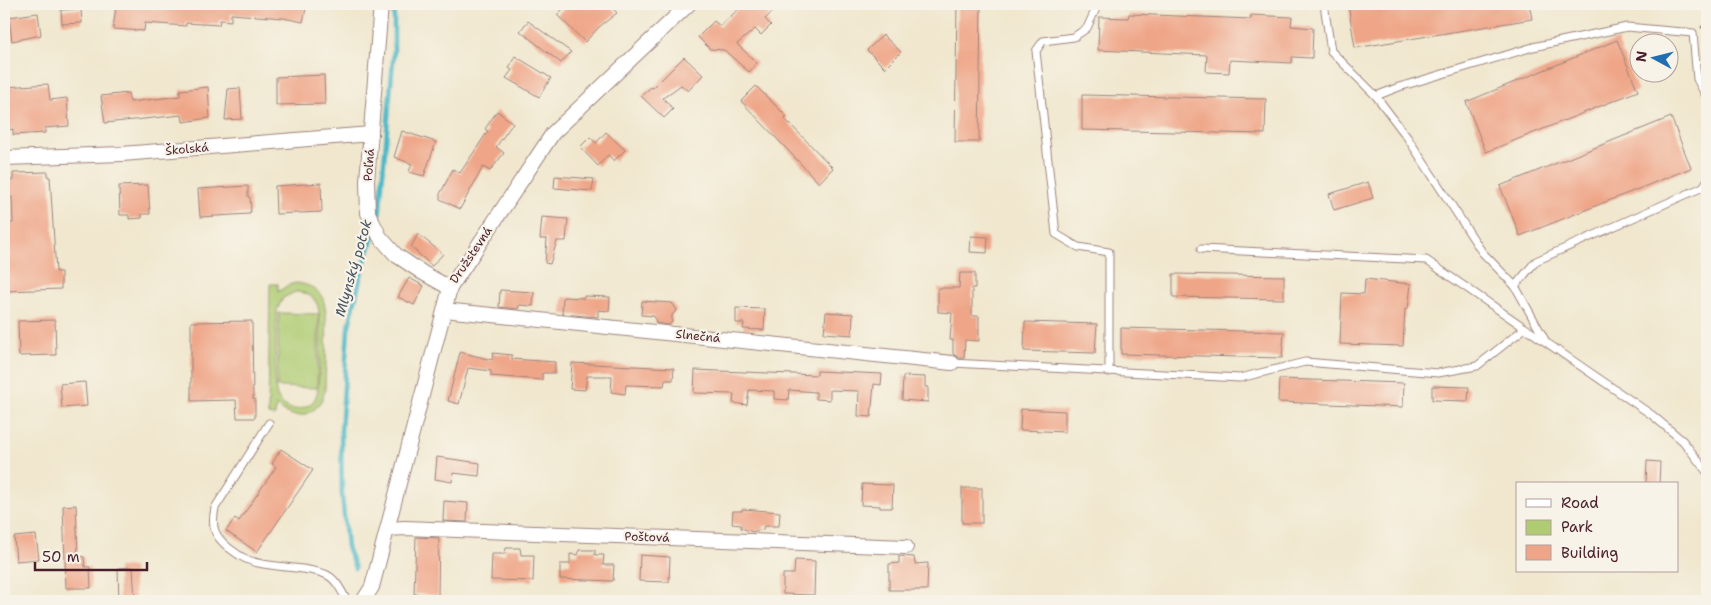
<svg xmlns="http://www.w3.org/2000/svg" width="1711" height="605" viewBox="0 0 1711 605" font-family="'Shantell Sans',sans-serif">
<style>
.green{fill:#afcc73;stroke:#7c764f;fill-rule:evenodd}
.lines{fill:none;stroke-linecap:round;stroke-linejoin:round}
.stream{stroke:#4bb8c7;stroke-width:4.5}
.building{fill:#efa587}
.lane-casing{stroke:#9d837c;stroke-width:9}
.street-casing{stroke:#9d837c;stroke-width:16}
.path{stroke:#9d837c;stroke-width:2.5;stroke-dasharray:4 4;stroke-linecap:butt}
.lane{stroke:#fff;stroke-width:7}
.street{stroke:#fff;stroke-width:14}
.labels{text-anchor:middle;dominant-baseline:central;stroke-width:4.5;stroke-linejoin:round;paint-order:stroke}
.street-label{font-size:12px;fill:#4a1f2b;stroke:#f7f3e8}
.water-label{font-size:14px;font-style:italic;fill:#4a5562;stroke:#f7f3e8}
</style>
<rect width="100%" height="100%" fill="#f7f3e8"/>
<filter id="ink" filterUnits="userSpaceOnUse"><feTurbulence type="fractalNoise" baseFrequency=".02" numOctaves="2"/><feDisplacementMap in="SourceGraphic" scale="10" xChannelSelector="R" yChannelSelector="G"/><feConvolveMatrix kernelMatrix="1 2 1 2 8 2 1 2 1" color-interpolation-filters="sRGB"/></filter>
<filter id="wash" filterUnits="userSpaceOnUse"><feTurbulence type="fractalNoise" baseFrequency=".0096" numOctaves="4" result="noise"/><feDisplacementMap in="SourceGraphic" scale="20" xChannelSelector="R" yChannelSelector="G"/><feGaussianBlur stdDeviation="1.12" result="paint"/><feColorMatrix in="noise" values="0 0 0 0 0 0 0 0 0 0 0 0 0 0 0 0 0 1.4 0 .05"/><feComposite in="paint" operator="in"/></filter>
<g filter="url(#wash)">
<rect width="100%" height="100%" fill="#f0e7ce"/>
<g class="green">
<path d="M296 283C306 284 316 287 322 297 330 310 325 371 325 390 320 415 294 425 276 405L275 416 268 415 270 284H278V292L288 285ZM295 292C303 292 313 295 317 304 323 316 319 373 318 389 316 400 312 405 302 408 291 412 281 405 277 396 273 387 277 324 277 310L283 298Z"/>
<polygon points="279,313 319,314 317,388 277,387"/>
</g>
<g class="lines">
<g class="stream">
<polyline points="377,224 379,219 394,50 394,4"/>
<polyline points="355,568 347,547 342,495 341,431 348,330 363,267 374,234"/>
</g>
</g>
<g id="blocks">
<g class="building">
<polygon points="165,4 209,6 209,4 307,4 303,22 283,18 231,14 231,21 220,20 219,25 186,23 186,26 145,23 144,31 113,29 116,6 136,7 137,6 165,9"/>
<polygon points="568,4 609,4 617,13 599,27 585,42 557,15"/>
<polygon points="744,4 781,4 765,19 771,25 761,35 755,29 737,44 757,63 749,72 724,50 710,49 698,37 714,21 720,26"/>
<polygon points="957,4 981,4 979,142 955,142"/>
<polygon points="1348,4 1529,4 1532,19 1355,48"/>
<polygon points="81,9 82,23 62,24 61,10"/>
<polygon points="38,13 41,35 12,41 9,17"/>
<polygon points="1129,14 1251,19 1251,15 1292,17 1291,26 1313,28 1312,58 1292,57 1292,63 1230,60 1229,73 1206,72 1207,55 1098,50 1099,17 1128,18"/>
<polygon points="528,21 571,52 561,63 520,31"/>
<polygon points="883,35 901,52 885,68 867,50"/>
<polygon points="1617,40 1638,91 1486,152 1466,102"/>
<polygon points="515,56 551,78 539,97 506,78 512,70 509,68"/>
<polygon points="684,57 703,75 688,91 681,85 663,98 673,109 664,118 641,96 651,87 653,88"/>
<polygon points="324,75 325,104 276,105 276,77"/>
<polygon points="48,84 50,100 67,98 69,126 45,128 45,133 13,135 13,129 9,130 6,87"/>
<polygon points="756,86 787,117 785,119 833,168 819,183 741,101"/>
<polygon points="208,87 210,118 183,122 182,115 105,123 101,96 128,93 130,102 180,96 180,90"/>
<polygon points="240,88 242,119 225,120 228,89"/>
<polygon points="1082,95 1266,99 1265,134 1082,130"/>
<polygon points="497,111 513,123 496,147 504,153 490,171 483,167 460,209 440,199 440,194 453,169 460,173 488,131 485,129"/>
<polygon points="1671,117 1691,168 1520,236 1500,186"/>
<polygon points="402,131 436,142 424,176 409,172 412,164 394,157"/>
<polygon points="606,132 625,150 614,161 608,155 598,166 580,147 590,137 596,143"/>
<polygon points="48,172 48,177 50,177 56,272 61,272 61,289 6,291 5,223 13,223 12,197 4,197 4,180 13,180 13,173"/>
<polygon points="555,176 594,179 592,191 554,188"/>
<polygon points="1368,182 1373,198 1334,210 1329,194"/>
<polygon points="321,183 322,212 276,214 275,186"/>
<polygon points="148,185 150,214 142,214 142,218 129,219 129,215 120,215 119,186"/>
<polygon points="248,186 248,197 250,197 251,212 249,212 249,214 200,217 198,189"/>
<polygon points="542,217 568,219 566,241 557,241 550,264 545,263 547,239 540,239"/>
<polygon points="418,234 443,254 432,266 411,247"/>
<polygon points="971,236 988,237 987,253 970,252"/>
<polygon points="960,273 975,273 975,288 972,288 972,316 979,316 979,341 965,340 964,358 959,358 953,354 953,340 950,340 952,313 938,312 938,288 959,288"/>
<polygon points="1173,274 1284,276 1284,299 1173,297"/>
<polygon points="409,278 424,286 414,305 398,297"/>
<polygon points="1365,279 1411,284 1408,309 1405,309 1403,346 1340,344 1342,293 1364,294"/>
<polygon points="500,290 534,292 533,306 519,305 518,309 499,307"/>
<polygon points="584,296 610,297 609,311 598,310 598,317 562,314 563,297 584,298"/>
<polygon points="642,301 672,303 677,310 672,315 672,322 669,325 656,323 654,316 641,315"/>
<polygon points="736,308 765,309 764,330 743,329 744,323 736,323"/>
<polygon points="826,312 853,314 852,335 824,333"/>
<polygon points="55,320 56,355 19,356 18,321"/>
<polygon points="252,321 253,399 255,399 255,418 237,418 236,400 191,401 191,322"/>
<polygon points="1025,322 1097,324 1095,353 1024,351"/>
<polygon points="1121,328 1284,332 1282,358 1121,354"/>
<polygon points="460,352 492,360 493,353 512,355 512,359 555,362 555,373 542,373 542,380 491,376 491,371 468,368 459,404 448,401"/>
<polygon points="572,363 674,368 673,380 665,380 664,386 626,385 625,394 611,392 612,376 587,376 585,390 570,389"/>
<polygon points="695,370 817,375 817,371 882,374 881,385 874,384 871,417 858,416 859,391 830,390 830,400 816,399 816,392 789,390 788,400 774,399 774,391 749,390 747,405 733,403 734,394 694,393"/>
<polygon points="903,376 925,377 925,387 928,387 928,402 902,400"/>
<polygon points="1279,379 1404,383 1403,407 1278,402"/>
<polygon points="85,382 87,406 62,408 60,384"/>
<polygon points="1432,386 1469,387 1468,401 1432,400"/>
<polygon points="1021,409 1065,411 1065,432 1020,430"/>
<polygon points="281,449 313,470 257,552 226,531 235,518 239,521 276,467 272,464"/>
<polygon points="437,457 480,463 479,476 453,473 452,482 435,479"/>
<polygon points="1647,461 1660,462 1659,484 1646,484"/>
<polygon points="862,484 893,485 892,508 880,508 880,506 861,505"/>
<rect x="962" y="488" width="20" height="35"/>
<polygon points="444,501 468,503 467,522 443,521"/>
<polygon points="76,505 78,556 84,557 85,567 90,567 91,588 66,588 63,506"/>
<polygon points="742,509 780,512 779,526 764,526 763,529 753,532 741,528 741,525 732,524 733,511 742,511"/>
<polygon points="36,535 39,559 16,561 14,537"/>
<polygon points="416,537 439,538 438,595 414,594"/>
<polygon points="506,548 520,548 521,555 534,555 533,581 491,580 492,554 505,554"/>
<polygon points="579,550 595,550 595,555 604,555 603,565 614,565 613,581 560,579 560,564 570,564 570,554 578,555"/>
<polygon points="640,555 670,557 669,582 639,581"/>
<polygon points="899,556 914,557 915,564 928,563 927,590 889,590 889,564 899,563"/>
<polygon points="795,560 815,561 814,595 783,594 783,574 794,574"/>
<polygon points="133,567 135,601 119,601 118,568"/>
</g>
</g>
</g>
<g filter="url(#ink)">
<use href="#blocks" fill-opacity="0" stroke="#9d837c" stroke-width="1"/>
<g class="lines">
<g class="lane-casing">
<g id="lane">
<polyline points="1098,4 1087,28 1074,37 1043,41 1036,51 1056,234 1078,247 1109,252 1109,372"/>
<polyline points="1324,4 1331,51 1376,96 1407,137 1482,252 1515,286 1545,340"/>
<polyline points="1376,96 1399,87 1533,47 1627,27 1693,33 1697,79 1707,98"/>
<polyline points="1201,249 1426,260 1652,415 1683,441 1707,472"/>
<polyline points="1515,286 1536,261 1703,187 1707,181"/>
<polyline points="952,363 1240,378 1305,362 1438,373 1477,366 1525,328"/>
<path d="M269 423 215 508C211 527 214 536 229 548 233 551 237 554 242 557 262 569 302 565 325 574 336 578 342 592 347 601"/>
</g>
</g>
<g class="street-casing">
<g id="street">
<polyline points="381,4 367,181 368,213 380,237 396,255 423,273 450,288"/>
<polyline points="4,158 122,154 371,134"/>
<polyline points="444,310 952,363"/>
<polyline points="387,529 405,528 906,547"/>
<polyline points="363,601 372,587 450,288 553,133 689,4"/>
</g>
</g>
<g class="path">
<polyline points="1701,28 1707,23"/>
<polyline points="4,595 4,601"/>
</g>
<use href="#lane" class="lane"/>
<use href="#street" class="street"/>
</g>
</g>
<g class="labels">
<g class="street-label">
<text transform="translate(187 149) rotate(-5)">Školská</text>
<text transform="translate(369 165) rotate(-86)">Poľná</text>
<text transform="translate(471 255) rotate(-56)">Družstevná</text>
<text transform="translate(698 336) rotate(6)">Slnečná</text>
<text transform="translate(647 537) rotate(2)">Poštová</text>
</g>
<g class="water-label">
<text transform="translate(353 268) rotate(-74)">Mlynský potok</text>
</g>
</g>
<rect width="1711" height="605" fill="none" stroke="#f7f3e8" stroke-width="20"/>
<rect x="1516" y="482" width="162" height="90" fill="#f7f3e8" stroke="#b29e9c"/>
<rect x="1526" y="499" width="25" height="8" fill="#ffffff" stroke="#b29e9c"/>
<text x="1561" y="508" font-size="15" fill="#4a1f2b">Road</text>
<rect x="1526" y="520" width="25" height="15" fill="#afcc73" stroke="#b29e9c"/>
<text x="1561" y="532" font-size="15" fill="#4a1f2b">Park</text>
<rect x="1526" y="545" width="25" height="15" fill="#efa587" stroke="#b29e9c"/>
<text x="1561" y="558" font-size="15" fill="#4a1f2b">Building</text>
<g transform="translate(1654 58) rotate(277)"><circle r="24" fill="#f7f3e8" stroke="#b29e9c"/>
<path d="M0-4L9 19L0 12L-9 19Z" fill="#1f6fb2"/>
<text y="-8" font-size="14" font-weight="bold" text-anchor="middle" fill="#4a1f2b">N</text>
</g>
<path d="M35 562v8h112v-8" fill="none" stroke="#4a1f2b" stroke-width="2.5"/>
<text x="42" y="562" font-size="15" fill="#4a1f2b" stroke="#f7f3e8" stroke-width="4" paint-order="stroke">50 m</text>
</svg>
